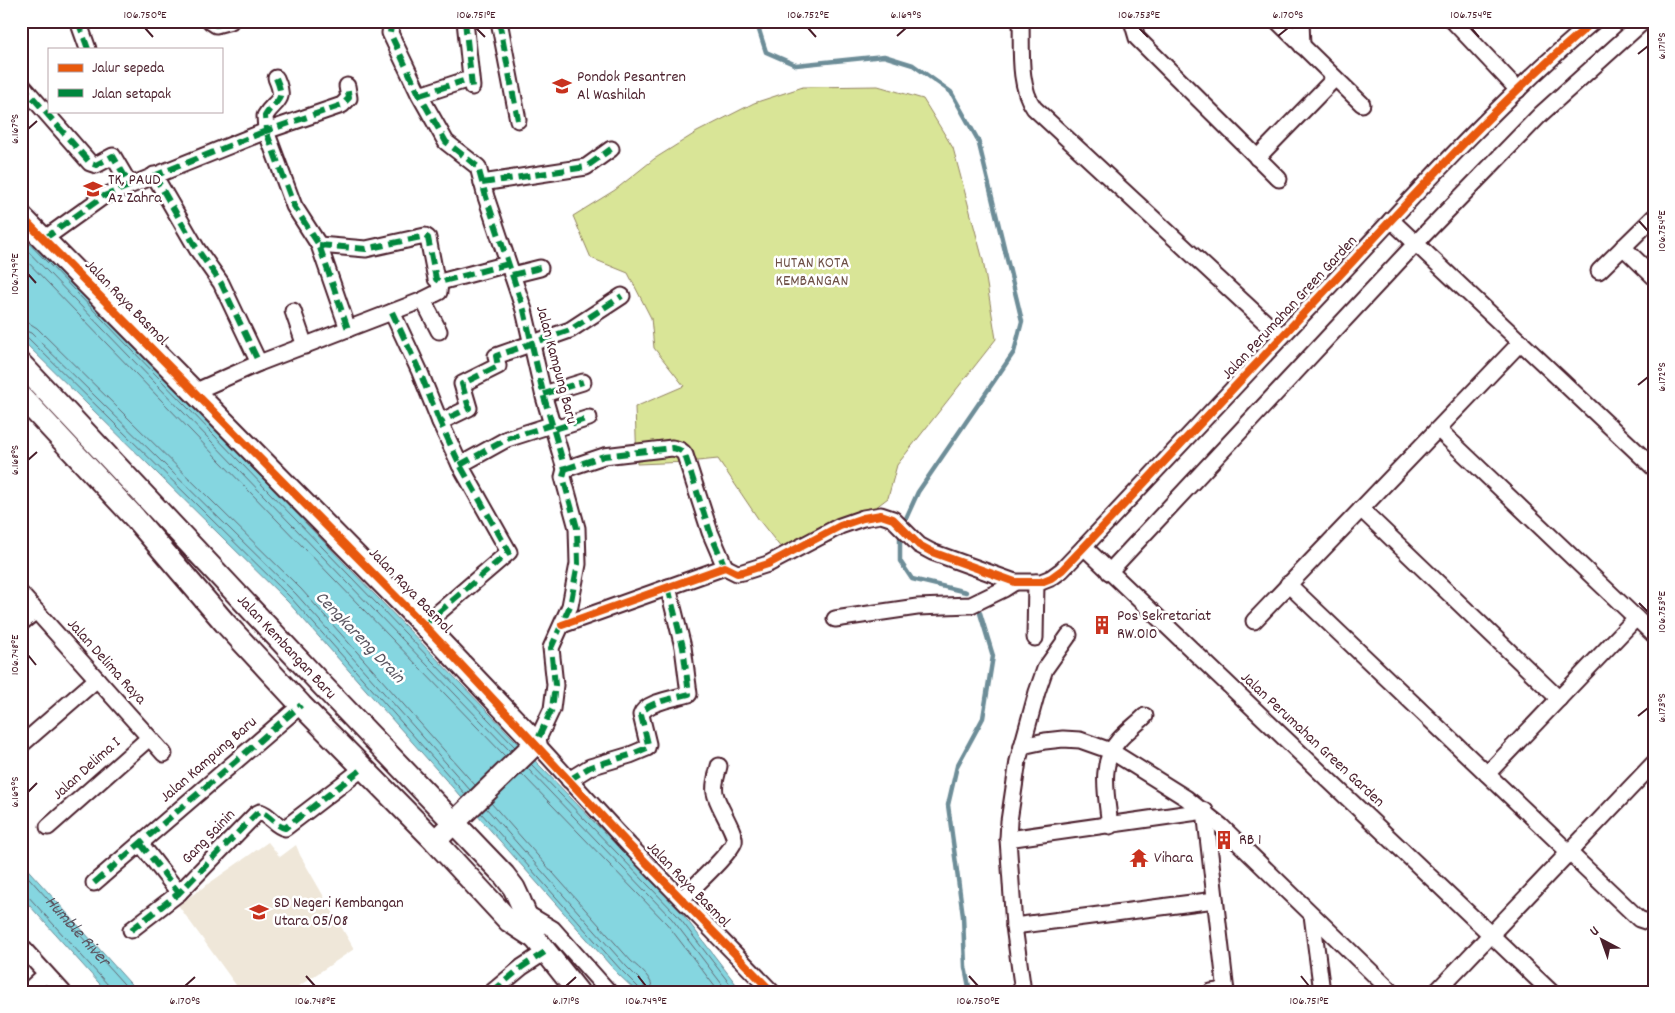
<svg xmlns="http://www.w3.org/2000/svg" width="1675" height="1013" viewBox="0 0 1675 1013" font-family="Dekko,sans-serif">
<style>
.built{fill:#efe7d9}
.green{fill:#d9e597;stroke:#928261}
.water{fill:#85d6e0;stroke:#6d8d98}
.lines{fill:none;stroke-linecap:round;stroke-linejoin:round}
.shore{stroke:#626873;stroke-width:1}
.stream{stroke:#6d8d98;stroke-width:4.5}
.street-casing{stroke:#4a1f2b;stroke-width:19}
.secondary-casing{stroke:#4a1f2b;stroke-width:25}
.street{stroke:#fff;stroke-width:15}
.secondary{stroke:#fff;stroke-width:21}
.quiet{stroke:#00873e;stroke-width:6;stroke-dasharray:12 6;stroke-linecap:butt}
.cycleway-casing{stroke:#fff;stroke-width:11}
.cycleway{stroke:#e8590c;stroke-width:8}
.ticks{fill:none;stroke:#4a1f2b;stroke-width:2}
.labels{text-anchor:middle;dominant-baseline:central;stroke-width:5;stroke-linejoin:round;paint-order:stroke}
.poi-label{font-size:16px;fill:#4a1f2b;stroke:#fff;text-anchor:start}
.park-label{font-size:16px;fill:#6e5046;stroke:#fff}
.street-label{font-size:16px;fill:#4a1f2b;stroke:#fff}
.water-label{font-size:18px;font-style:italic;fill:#5c5661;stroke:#fff}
.neatline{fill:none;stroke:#4a1f2b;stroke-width:2}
.ticks-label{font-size:12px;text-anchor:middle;fill:#4a1f2b}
</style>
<rect width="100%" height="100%" fill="#fff"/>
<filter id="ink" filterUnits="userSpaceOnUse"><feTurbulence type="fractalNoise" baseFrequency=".02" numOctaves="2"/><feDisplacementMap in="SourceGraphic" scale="10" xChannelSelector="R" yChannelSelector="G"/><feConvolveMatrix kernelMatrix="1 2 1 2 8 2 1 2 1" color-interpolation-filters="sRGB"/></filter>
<g filter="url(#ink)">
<polygon class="built" points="268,842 280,857 296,845 300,855 354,949 290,992 241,992 178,905"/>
<polygon class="green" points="878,86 923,99 953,148 983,260 996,339 897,465 888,498 832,541 789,558 759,520 718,459 688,462 637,464 635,407 684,386 654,348 651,318 628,273 591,258 573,216 615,190 654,159 697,132 754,103 803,87"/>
<g class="water">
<polygon points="21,228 681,912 742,992 637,992 618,974 288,602 21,339"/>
<polygon points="21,862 138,992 107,992 21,896"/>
</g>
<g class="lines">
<g class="shore">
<polyline points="21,235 515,747"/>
<polyline points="21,244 510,751"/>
<polyline points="21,255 505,756"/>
<polyline points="21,322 29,323 37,328 301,589 475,785"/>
<polyline points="21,329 31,333 296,594 470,790"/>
<polyline points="21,336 27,337 291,598 466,795"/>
<polyline points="531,764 677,915 736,992"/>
<polyline points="527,768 672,919 728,992"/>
<polyline points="522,774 667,924 719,992"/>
<path d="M491 803 631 961C641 970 653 978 653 992"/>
<polyline points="486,808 626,966 643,983 646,992"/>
<polyline points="481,813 621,970 638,987 640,992"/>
<path id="s1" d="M21 869 131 992"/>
<polyline points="21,893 27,895 109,986 110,992"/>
</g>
<g class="stream">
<polyline points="765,21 759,30 766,52 796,65 884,56 913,65 951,92 978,140 1022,321 1014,352 918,492 903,525"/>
<polyline points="900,532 900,561 912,579 966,592"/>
<polyline points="970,992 965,967 963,916 948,805 957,766 983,718 993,656 980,613"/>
</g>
<g class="street-casing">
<g id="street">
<polyline points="78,21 88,49"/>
<polyline points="210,21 216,25 231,21"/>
<polyline points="392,21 390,33 419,94 446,142 478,167 486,197 524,310 544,397 565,469 563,477 577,528 578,564 570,606 551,648 555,685 552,709 536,743 629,845 772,992"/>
<polyline points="465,21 472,87"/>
<polyline points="499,21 518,120"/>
<path d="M1021 21C1022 47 1018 86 1034 108L1265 322 1282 336"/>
<polyline points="1132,21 1137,38 1279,179"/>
<polyline points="1277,21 1362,104"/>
<polyline points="1301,21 1302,46"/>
<polyline points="1453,21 1518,90"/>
<path d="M276 78C287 103 275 99 265 116L266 131 342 105 349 98 347 86"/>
<polyline points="21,84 90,163 96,165 113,156 130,185"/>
<polyline points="420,95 463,81"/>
<polyline points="1257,158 1335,78"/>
<polyline points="154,175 197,249 221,283 259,363"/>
<polyline points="482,183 586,167 611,149"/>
<polyline points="1391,220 1654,468"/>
<polyline points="44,239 104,196 266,131 294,206 319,245 348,329"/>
<polyline points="319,245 366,249 425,236 428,238 436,279 440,282 508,264"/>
<polyline points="1623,247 1654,277"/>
<polyline points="1599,271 1654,217"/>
<polyline points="512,275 540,268"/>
<polyline points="423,300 439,292 440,282"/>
<polyline points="293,311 305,346"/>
<polyline points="392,312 419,370 440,422"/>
<polyline points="194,392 259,363 423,300 439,331"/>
<polyline points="544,394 583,382"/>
<polyline points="555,429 589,418"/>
<polyline points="1438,429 1654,635"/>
<polyline points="460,465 507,439 554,424"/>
<path d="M565 469 604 456 672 448C678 449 682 450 685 455L710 532 725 567"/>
<polyline points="1361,509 1559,699"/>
<polyline points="1084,547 1551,992"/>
<polyline points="1109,572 1416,243 1541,114 1644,21"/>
<polyline points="1288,584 1639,919 1648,922 1654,922"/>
<polyline points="21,594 164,754"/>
<polyline points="835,619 917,607 971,605 1004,589 1015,582"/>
<polyline points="1254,621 1521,342"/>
<polyline points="21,623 36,611"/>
<polyline points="424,625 509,552 460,465 440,422 469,408 462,384 498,366 496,356 570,330 622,296"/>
<path d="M562 625 725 567 737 573 743 572 768 564 840 526 863 518 881 515 893 519 919 545 932 552 1015 582H1041L1051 578 1062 570 1084 547C1174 452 1263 356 1353 261 1430 178 1507 94 1594 21"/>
<polyline points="1035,638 1036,582"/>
<polyline points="21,745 97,679"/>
<polyline points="1022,746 1045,741 1063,739 1080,740 1111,751 1186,798 1221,826 1392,992"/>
<polyline points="1487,774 1636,618"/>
<path d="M569 780 590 767 630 755 647 748 648 744 641 715C645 702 676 698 689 694L683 647 668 587"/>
<polyline points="1205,811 1226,992"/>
<path d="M1110 826C1107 797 1098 763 1119 740 1127 731 1137 724 1145 716"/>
<polyline points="48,827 149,738"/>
<polyline points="1008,839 1205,811"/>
<polyline points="140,843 179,893"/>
<polyline points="94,883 301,705"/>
<path d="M682 899C692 888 730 854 734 842 737 834 717 805 715 793 713 784 717 775 719 766"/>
<polyline points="526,913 553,929 609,992"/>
<polyline points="1312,915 1322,992"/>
<polyline points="1014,926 1215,900"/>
<path d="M131 930 179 893 256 814 260 812C270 815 275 826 285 828L362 769"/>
<polyline points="21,946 63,992"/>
<polyline points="26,992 46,974"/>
<polyline points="492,992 522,967 545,952"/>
<polyline points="1023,992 1014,926 1008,839 1009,821 1018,761 1037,692 1045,669 1069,635"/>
<polyline points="1211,992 1226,990"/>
<polyline points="1436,992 1654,763"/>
</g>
</g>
<g class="secondary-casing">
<g id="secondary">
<polyline points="21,216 424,625 536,743 435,841"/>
<path id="s2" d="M21 364 324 687 504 875 514 888 520 901 535 938 578 992"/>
<polyline points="21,396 135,518 225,623 301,705 435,841 509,921 535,938"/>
</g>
</g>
<use href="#street" class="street"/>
<use href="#secondary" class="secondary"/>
<g class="quiet">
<polyline points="78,21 88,49"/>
<polyline points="210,21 216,25 231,21"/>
<polyline points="392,21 390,33 419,94 446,142 478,167 486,197 524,310 544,397 565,469 563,477 577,528 578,564 570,606 551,648 555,685 552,709 536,743"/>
<polyline points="465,21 472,87"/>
<polyline points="499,21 518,120"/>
<path d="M276 78C287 103 275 99 265 116L266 131 342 105 349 98 347 86"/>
<polyline points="21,84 90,163 96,165 113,156 130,185"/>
<polyline points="420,95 463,81"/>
<polyline points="154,175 197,249 221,283 259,363"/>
<polyline points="482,183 586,167 611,149"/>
<polyline points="44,239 104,196 266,131 294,206 319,245 348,329"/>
<polyline points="319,245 366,249 425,236 428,238 436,279 440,282 508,264"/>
<polyline points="512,275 540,268"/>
<polyline points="392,312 419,370 440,422"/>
<polyline points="544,394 583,382"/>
<polyline points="555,429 589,418"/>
<polyline points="460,465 507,439 554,424"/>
<path d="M565 469 604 456 672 448C678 449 682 450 685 455L710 532 725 567"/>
<polyline points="424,625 509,552 460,465 440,422 469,408 462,384 498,366 496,356 570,330 622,296"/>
<path d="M569 780 590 767 630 755 647 748 648 744 641 715C645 702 676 698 689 694L683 647 668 587"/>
<polyline points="140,843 179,893"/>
<polyline points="94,883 301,705"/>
<path d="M131 930 179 893 256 814 260 812C270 815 275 826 285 828L362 769"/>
<polyline points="492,992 522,967 545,952"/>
</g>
<g class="cycleway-casing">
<g id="cycleway">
<polyline points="21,216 424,625 629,845 772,992"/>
<path d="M562 625 725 567 737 573 743 572 768 564 840 526 863 518 881 515 893 519 919 545 932 552 1015 582H1041L1051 578 1062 570 1084 547C1174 452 1263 356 1353 261 1430 178 1507 94 1594 21"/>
</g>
</g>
<use href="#cycleway" class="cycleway"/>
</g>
</g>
<path class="ticks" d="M145 28 153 37M476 28 485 37M808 28 816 37M1139 28 1148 37M1471 28 1479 37M897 36 906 28M1278 36 1288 28M1638 54 1648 46M28 129 37 121M1639 221 1648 231M28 274 36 283M1638 385 1648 377M28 460 37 452M1639 603 1648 612M28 655 36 665M1638 716 1648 708M28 792 37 783M306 976 315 986M638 976 646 986M969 976 978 986M1301 976 1309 986M185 986 195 977M566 986 576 977"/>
<defs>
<g id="school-bare" transform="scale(1.5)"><path d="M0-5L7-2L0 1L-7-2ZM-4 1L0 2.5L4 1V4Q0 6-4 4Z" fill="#c8321e" stroke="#fff" stroke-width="2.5" paint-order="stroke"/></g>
<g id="building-bare" transform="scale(1.5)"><path d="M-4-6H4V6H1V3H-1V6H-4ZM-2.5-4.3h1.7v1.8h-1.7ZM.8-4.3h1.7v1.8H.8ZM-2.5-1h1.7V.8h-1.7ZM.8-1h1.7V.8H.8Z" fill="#c8321e" stroke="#fff" stroke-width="2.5" paint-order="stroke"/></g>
<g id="temple-bare" transform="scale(1.5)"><path d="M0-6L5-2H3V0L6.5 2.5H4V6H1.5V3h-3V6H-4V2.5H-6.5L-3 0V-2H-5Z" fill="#c8321e" stroke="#fff" stroke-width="2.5" paint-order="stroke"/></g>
</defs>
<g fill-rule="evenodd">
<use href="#school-bare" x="562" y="86"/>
<use href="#school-bare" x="93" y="189"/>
<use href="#building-bare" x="1102" y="625"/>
<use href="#building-bare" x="1224" y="840"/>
<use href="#temple-bare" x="1139" y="858"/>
<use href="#school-bare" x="259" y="912"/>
</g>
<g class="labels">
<g class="poi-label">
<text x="577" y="77">Pondok Pesantren<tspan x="577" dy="18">Al Washilah</tspan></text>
<text x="108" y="180">TK, PAUD<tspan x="108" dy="18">Az Zahra</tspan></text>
<text x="1117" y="616">Pos Sekretariat<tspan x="1117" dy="18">RW.010</tspan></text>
<text x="1239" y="840">RB 1</text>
<text x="1154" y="858">Vihara</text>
<text x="274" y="903">SD Negeri Kembangan<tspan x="274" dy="18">Utara 05/08</tspan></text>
</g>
<g class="park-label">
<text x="812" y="263">HUTAN KOTA<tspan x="812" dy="18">KEMBANGAN</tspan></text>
</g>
<g class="street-label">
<text transform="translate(126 303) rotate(46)">Jalan Raya Basmol</text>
<text transform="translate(1290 308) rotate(-47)">Jalan Perumahan Green Garden</text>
<text transform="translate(556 365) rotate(75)">Jalan Kampung Baru</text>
<text transform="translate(410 591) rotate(46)">Jalan Raya Basmol</text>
<text stroke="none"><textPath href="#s2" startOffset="388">Jalan Kembangan Baru</textPath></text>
<text transform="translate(106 662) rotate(48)">Jalan Delima Raya</text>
<text transform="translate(1312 740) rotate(43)">Jalan Perumahan Green Garden</text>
<text transform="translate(209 760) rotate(-41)">Jalan Kampung Baru</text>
<text transform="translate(87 769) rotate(-42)">Jalan Delima I</text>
<text transform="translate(209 837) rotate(-46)">Gang Sainin</text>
<text transform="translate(688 885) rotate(46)">Jalan Raya Basmol</text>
</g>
<g class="water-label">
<text transform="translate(359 638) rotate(46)">Cengkareng Drain</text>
<text stroke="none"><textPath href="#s1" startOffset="84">Humble River</textPath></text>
</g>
</g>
<rect width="1675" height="1013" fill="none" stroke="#fff" stroke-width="55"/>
<rect x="48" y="48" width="175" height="65" fill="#ffffff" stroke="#b7a5aa"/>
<rect x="58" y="64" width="25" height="8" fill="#e8590c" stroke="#b7a5aa"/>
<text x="92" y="72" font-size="15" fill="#4a1f2b">Jalur sepeda</text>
<rect x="58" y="89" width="25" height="8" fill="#00873e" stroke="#b7a5aa"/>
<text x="92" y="98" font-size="15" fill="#4a1f2b">Jalan setapak</text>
<g transform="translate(1602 940) rotate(319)" stroke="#ffffff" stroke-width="4" paint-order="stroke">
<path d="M0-4L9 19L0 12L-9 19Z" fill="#4a1f2b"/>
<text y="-8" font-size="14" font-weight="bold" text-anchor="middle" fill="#4a1f2b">U</text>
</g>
<rect x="28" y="28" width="1620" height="958" class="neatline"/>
<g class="ticks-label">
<text x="145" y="18">106.750°E</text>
<text x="476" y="18">106.751°E</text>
<text x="808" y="18">106.752°E</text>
<text x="906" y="18">6.169°S</text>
<text x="1139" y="18">106.753°E</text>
<text x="1288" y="18">6.170°S</text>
<text x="1471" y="18">106.754°E</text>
<text transform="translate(1661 46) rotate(-90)" y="4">6.171°S</text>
<text transform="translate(14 129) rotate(-90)" y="4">6.167°S</text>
<text transform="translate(1661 231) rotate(-90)" y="4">106.754°E</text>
<text transform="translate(14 274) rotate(-90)" y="4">106.749°E</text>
<text transform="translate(1661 377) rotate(-90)" y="4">6.172°S</text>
<text transform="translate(14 460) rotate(-90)" y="4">6.168°S</text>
<text transform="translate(1661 612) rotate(-90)" y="4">106.753°E</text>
<text transform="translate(14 655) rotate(-90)" y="4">106.748°E</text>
<text transform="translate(1661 708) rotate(-90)" y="4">6.173°S</text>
<text transform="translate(14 792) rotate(-90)" y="4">6.169°S</text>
<text x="185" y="1004">6.170°S</text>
<text x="315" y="1004">106.748°E</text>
<text x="566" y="1004">6.171°S</text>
<text x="646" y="1004">106.749°E</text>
<text x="978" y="1004">106.750°E</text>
<text x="1309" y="1004">106.751°E</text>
</g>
</svg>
